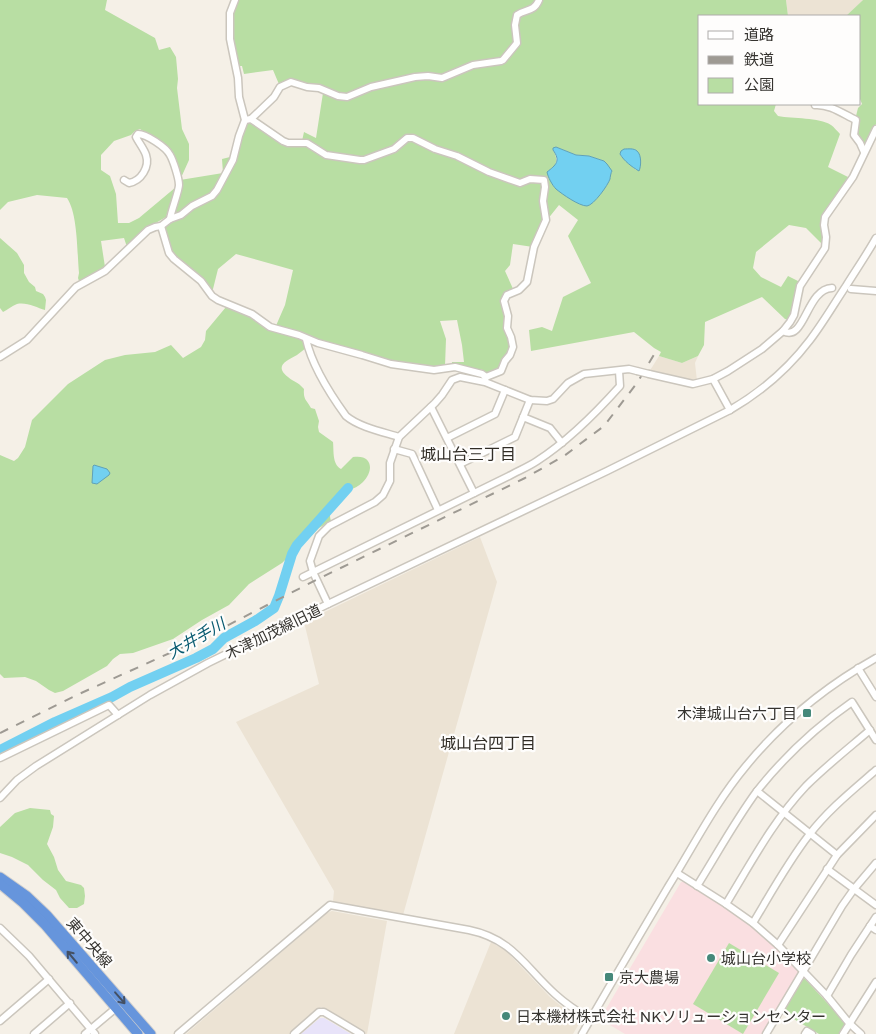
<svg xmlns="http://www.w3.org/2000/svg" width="876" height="1034" viewBox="0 0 876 1034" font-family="'Golos Text','Noto Sans JP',sans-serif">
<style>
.commercial{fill:#e8e3f9}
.built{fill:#ece3d4}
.education{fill:#fadfe1}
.green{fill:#b8dea3;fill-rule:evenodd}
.water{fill:#72d0f1;stroke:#60a1b7}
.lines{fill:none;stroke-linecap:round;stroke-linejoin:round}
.river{stroke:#72d0f1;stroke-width:10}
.minor-casing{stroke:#cbc6bd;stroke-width:9}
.highway-casing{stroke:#cfcecd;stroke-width:11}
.minor{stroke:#fff;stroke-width:6}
.highway{stroke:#6695dc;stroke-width:9}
.rail{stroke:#9e9a93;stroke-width:2;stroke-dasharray:9 9;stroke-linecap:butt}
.minor-bridge-casing{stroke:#cbc6bd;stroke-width:9;stroke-linecap:butt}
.minor-bridge{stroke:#fff;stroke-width:6}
.oneway{stroke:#445063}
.poi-dot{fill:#45887a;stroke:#fefdfc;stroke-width:2}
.labels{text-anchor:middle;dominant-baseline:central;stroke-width:4.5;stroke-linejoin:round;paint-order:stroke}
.street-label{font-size:15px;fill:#35332f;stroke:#fefdfc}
.poi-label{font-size:15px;fill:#35332f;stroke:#fefdfc;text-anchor:start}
.neighbourhood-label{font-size:16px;fill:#312d26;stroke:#fefdfc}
.water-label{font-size:16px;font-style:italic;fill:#085a70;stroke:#fefdfc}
</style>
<rect width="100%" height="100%" fill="#f5f0e7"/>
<polygon class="commercial" points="320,1018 324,1018 351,1034 301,1034"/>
<g class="built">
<polygon points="786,0 863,0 846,16 788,16"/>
<polygon points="659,356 682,363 698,356 695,363 697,381 692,382 649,372"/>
<polygon points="480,537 497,582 403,915 334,904 333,901 334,891 236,722 319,684 304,622"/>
<polygon points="332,911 387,921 367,1034 321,1007 290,1034 186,1034 327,913"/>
<polygon points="491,942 506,951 550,997 561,1006 579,1019 580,1022 573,1034 454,1034"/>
</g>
<polygon class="education" points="681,882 684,882 703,893 724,906 751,926 776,948 798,970 798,973 763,1034 625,1034 600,1019"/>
<g class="green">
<path d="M0 0H107L105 10 155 38 159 50 170 47 176 57 178 79 177 88 182 129 189 144V160L180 180 223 173 222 159 230 157 236 136 243 117 232 158 214 193 173 217 181 190 166 147 140 129 135 131 131 135 114 141 101 155V170L110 176 116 194 118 223H129L139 218 176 187 166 217 147 228 127 247 124 238 101 241 105 267 79 281 78 278 79 273C77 253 78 214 67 198L37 195 8 202 0 210Z"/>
<path d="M233 0H786L788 16H700V104H776L774 111 778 116C793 119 819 117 831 125 834 127 837 131 840 134L828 167 850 178 824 215 823 245 806 228 789 225 756 252 753 268 761 277 781 287 788 276 800 282 795 291 793 312 788 320 785 319 762 297 705 322 704 345 698 356 682 363 659 356 661 352 654 348 634 332 531 351 529 330 542 327 552 331 563 297 591 283 568 236 578 220 559 205 547 220 545 178 520 182 435 148 413 136 365 158 327 153 302 141 304 132 316 138 323 93 320 89 292 84 281 89 273 70 244 74 242 66H237L232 38ZM556 147 576 155 589 156 604 161 610 179 602 192 590 205 554 187C548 172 562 163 553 150ZM625 149 636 150 639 154 636 170 621 156 620 154Z"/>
<polygon points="863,0 876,0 876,124 865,147 852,132 858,108 862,104 860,99 860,16 846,16"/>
<path d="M247 120 282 142 302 143 322 154 360 161 394 150 407 139 520 184 529 180 542 182 545 220 533 247 513 244 510 265 505 271 514 291 506 295 512 342 501 369 488 374H485L483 370 452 365V362H464L462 345 457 320 440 321 446 339 445 366C429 368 416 365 401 362L398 364 275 328 285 305 293 270 236 254 218 269 212 293 173 256 165 226 192 208 216 195Z"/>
<path d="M0 238 17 253 24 265V273L29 282 35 287 36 291 43 294 45 297 46 300 45 310C37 308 27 302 17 304 12 306 7 310 3 312L0 308Z"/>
<path d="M226 307H230L298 337 302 340 306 348C303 350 300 353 297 355 286 361 274 366 288 377 295 383 297 381 304 389 303 400 307 400 311 408L315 409 319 421 318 427 319 432 333 442C334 451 332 464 341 469L353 457C373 454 374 471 363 482 355 490 343 491 335 498 329 504 329 514 331 521L319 528 282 563 249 584 229 605 202 620 173 639 133 653 120 654 113 659 107 666 63 691 55 693 49 690 36 681 25 677 4 678 0 674V455L14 461 18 458 25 447 32 420 68 384 105 360 125 355 155 352 171 345 183 358 201 347 205 340 206 331Z"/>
<polygon points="30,808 50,810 51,814 54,816 53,827 47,844 54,857 58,870 66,881 81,885 84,888 85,896 84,904 77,908 69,908 60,898 56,890 43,880 28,865 12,857 0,853 0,827 15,813"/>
<polygon points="729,943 779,973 743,1034 693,1004"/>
<polygon points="802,979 805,979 844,1021 845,1025 839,1034 819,1034 782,1012"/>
</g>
<g class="water">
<path d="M556 147 576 155 589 156 604 161 607 164 612 171C611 172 610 178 610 179 608 185 594 205 587 206 579 206 562 194 556 189 552 185 548 177 547 172 556 165 561 161 553 150V148Z"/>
<path d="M624 149C628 149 634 148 637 151 642 155 641 167 639 171 632 167 624 161 620 154L621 151Z"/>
<polygon points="94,465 107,469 110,473 109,475 97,484 92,483 93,466"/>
</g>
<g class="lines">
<polyline class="river" points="0,750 55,722 112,697 130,687 196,658 213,649 224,638 255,621 274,608 279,596 292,554 297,545 348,488"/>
<g class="minor-casing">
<g id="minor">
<path d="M815 105C830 104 843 114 856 120L854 135 860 143 864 152"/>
<path d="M251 119 274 97 280 87 291 82 307 87 319 88 338 96 347 97 371 87 415 77 428 76 442 78 473 65 501 61 503 60 517 43 515 25 517 15C526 9 534 12 539 0"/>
<polyline points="245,120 251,119 283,141 288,143 307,143 326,155 360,160 364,160 394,149 407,138 413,138 435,149 457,156 489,172 520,183 530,179 544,180 545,187 543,201 546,220 534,247 527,282 519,290 507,295 504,301 508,316 507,328 511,337 513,347 510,355 505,361 501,371 486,377"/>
<path d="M124 180 129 183C141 181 150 167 146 155 144 149 139 143 136 137L138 134C146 134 166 147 170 155 173 160 179 178 179 185 179 191 171 211 170 219"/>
<polyline points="161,226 169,253 174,259 201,281 212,296 218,300 252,314 270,327 299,335 318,343 362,355 391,364 434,370 455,367 482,374 486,377 485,380"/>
<polyline points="851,289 876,291"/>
<path d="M783 331C805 343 806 289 832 288"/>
<path d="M306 339C312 366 330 394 346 416 359 427 383 432 399 437"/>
<polyline points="0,357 27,340 76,287 105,271 148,230 155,227 161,226 170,219 181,215 192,206 212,196 217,190 233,160 239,136 245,120 239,97 238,78 230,39 230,13 235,0"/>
<polyline points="649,374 693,384 713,379 728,371 762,349 783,331 790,322 794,315 800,286 825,248 826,237 824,225 825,217 853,177 876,129"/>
<polyline points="713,379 730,410"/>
<polyline points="431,407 474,493"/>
<polyline points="523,417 550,428 562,443"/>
<polyline points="447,438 495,414 505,390"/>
<polyline points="394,449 412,454 438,510"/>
<polyline points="460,464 515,437 530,400"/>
<path d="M303 577 509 476C518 471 528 467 537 461 568 441 595 414 620 386L619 371"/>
<polyline points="328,604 313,572 310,561 319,536 329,526 375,502 383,495 390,481 390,463 399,437 435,403 442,395 452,380 460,377 485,382 530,400 547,401 553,399 568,383 584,374 629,369 637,371"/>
<polyline points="858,668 876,697"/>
<polyline points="0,758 109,705 118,715"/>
<polyline points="757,791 837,855"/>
<path d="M0 798 17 780 36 766 150 695 208 663 328 604 607 471 730 410C761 392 788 369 810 340 823 323 834 304 846 286 856 270 867 254 876 238"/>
<polyline points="827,869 876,905"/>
<polyline points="677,873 726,904 753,923 778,945 827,996 849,1023 861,1034"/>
<path d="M697 886C717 854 735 821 757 791 784 757 816 727 852 702L876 740"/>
<path d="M726 904C751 863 773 821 806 786 826 766 849 748 870 730"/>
<path d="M753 923C771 893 788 862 809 835 828 810 853 790 876 770"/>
<polyline points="870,926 876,930"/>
<polyline points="0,928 29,956 95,1034"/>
<polyline points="778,945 837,855 876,815"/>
<polyline points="827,996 851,955 876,917"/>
<polyline points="0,1021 49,979"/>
<polyline points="34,1034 70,1003"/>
<polyline points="85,1034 116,1008"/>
<path d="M178 1034 330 905 469 930C513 939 525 967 555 994 566 1004 578 1012 590 1019"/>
<polyline points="294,1034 319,1012 324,1012 361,1034"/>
<path d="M582 1034C610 985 639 936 668 887 693 847 715 803 746 766 782 722 826 686 876 658"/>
<polyline points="766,1034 842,906 854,889 876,863"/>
<polyline points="805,1034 807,1031 812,1034"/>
<polyline points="843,1034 876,982"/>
</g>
</g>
<g class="highway-casing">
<g id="highway">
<polyline points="0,877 27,896 47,915 151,1034"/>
<polyline points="0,884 23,903 45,925 138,1034"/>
</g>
</g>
<use href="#minor" class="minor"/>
<use href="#highway" class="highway"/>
<polyline class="rail" points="0,733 79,694 203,638 316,580 525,478 564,456 604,426 637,383 655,353"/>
<g class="minor-bridge-casing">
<polyline id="minor-bridge" points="637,371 649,374"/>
</g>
<use href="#minor-bridge" class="minor-bridge"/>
</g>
<defs><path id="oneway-shaft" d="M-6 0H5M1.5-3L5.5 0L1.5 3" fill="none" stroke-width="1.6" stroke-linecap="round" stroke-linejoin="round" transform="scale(1.25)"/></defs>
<g class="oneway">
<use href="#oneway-shaft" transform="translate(72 957) rotate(-130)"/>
<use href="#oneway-shaft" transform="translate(120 998) rotate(49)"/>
</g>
<g class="poi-dot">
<rect x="802" y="708" width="10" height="10" rx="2.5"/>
<circle cx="711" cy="958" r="5"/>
<rect x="604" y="972" width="10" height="10" rx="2.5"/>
<circle cx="506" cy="1016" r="5"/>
</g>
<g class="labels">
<g class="street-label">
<text transform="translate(273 631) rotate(-26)">木津加茂線旧道</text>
<text transform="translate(90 942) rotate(49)">東中央線</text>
</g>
<g class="poi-label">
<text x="797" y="713" text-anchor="end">木津城山台六丁目</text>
<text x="721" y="958">城山台小学校</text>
<text x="619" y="977">京大農場</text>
<text x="516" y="1016">日本機材株式会社 NKソリューションセンター</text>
</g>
<g class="neighbourhood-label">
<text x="468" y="454">城山台三丁目</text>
<text x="488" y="743">城山台四丁目</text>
</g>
<g class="water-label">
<text transform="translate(196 638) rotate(-30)">大井手川</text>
</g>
</g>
<rect x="698" y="15" width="162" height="90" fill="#fefdfc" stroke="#aeacaa"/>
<rect x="708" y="31" width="25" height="8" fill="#ffffff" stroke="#aeacaa"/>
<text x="744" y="40" font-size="15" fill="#35332f">道路</text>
<rect x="708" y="56" width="25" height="8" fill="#9e9a93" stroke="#aeacaa"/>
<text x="744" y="65" font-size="15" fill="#35332f">鉄道</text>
<rect x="708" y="78" width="25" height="15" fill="#b8dea3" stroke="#aeacaa"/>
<text x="744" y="90" font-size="15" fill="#35332f">公園</text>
</svg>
